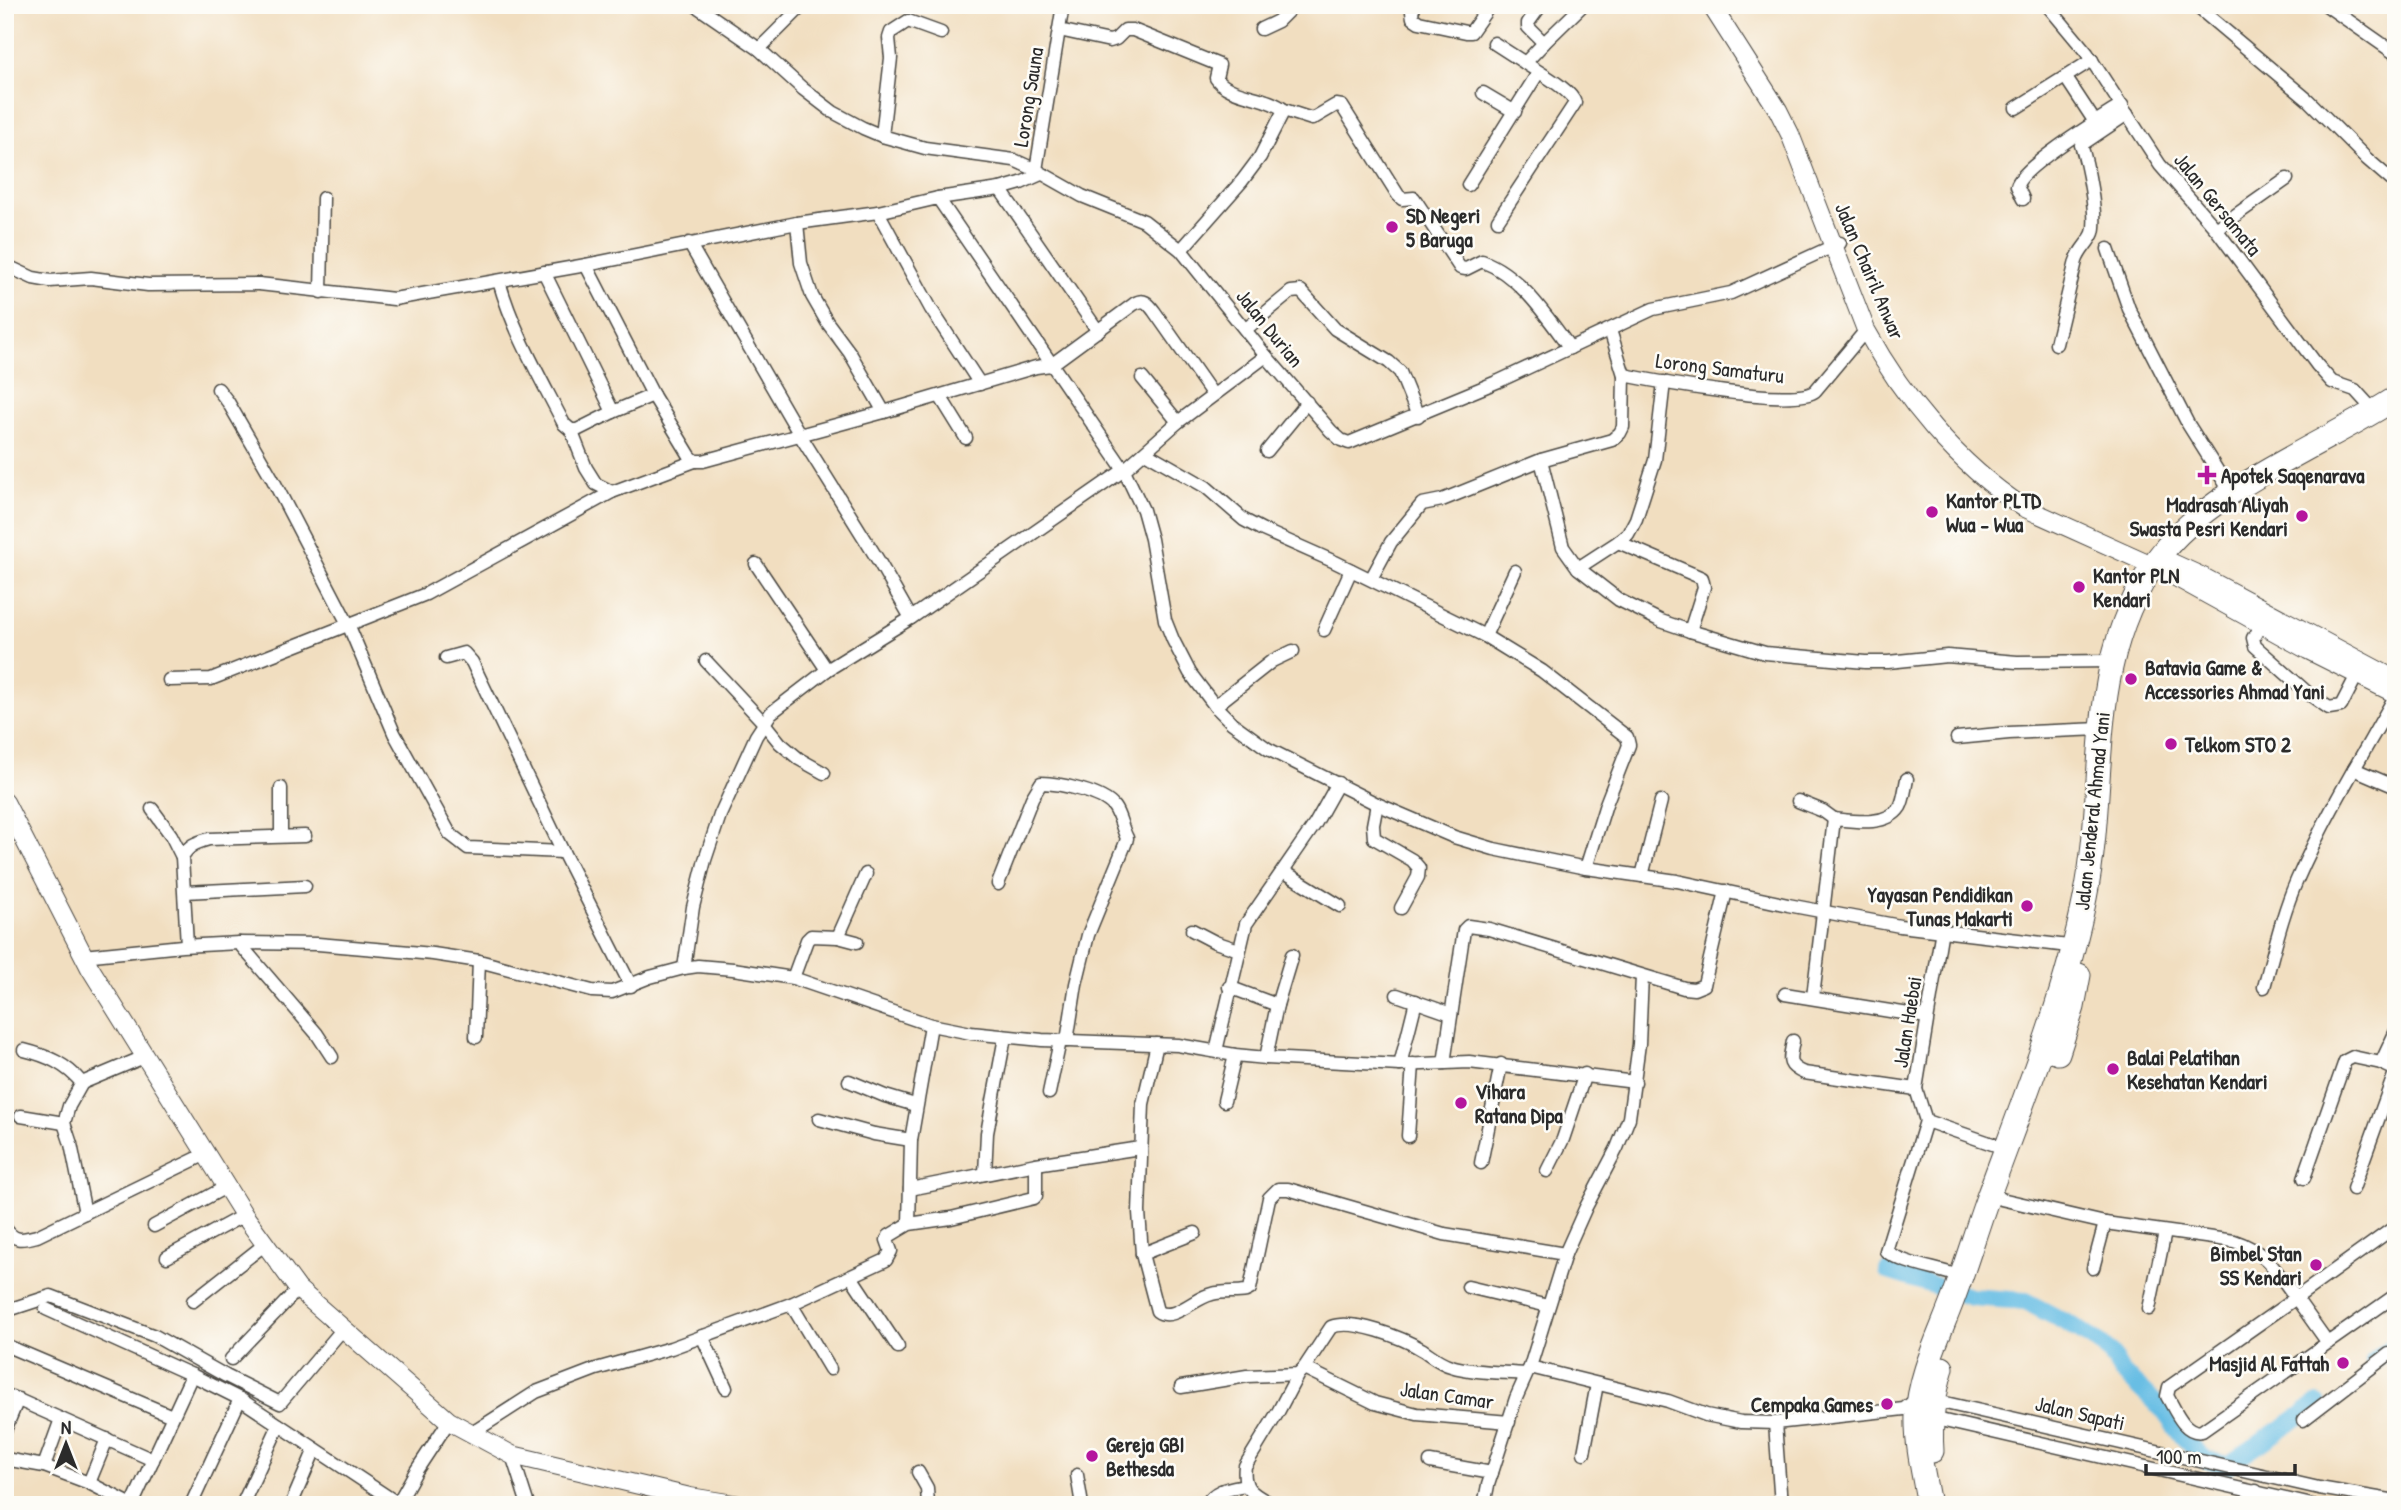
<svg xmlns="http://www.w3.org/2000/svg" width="2401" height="1510" viewBox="0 0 2401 1510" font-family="'Patrick Hand',sans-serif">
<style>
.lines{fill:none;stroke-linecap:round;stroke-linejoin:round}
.river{stroke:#67bee4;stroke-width:18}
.street-casing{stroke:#494641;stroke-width:15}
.secondary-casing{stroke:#494641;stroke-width:20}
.highway-casing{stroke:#494641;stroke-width:25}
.street{stroke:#fff;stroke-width:12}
.secondary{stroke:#fff;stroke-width:18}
.highway{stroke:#fff;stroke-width:23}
.poi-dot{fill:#b5179e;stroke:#fdfcf7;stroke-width:2.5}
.labels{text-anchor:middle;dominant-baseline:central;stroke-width:5;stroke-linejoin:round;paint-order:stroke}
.street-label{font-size:21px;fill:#2b2b2b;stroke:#fdfcf7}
.poi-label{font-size:21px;font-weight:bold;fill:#2b2b2b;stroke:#fdfcf7;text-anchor:start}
</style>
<rect width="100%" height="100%" fill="#fdfcf7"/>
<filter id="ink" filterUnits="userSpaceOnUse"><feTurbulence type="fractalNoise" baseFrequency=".0143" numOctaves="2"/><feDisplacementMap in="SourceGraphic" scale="14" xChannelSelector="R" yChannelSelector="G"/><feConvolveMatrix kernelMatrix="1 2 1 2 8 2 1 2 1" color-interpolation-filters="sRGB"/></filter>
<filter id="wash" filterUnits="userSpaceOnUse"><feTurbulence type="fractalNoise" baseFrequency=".00686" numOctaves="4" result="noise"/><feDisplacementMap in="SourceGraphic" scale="28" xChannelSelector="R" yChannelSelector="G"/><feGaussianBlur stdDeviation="1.57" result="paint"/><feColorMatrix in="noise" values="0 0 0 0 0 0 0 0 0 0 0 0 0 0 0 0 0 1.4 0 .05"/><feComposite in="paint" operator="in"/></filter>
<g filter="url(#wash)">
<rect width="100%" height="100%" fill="#f1dec0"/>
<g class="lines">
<g class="river">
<polyline points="1888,1271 1971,1297 2025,1301 2069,1324 2099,1343 2110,1352 2121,1371 2163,1410 2181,1435 2206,1460 2228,1465 2318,1404"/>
<polyline points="2374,1361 2396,1344"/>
</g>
</g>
</g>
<g filter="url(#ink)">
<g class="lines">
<g class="street-casing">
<g id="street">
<polyline points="695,5 759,49 803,89 833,112 863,128 882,136 925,148 1014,160 1036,170 1082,196 1144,221 1181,250 1266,356 1331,431 1341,440 1349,443 1499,381 1653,309 1731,293 1840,243"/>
<polyline points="1415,5 1412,12 1413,18 1419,22 1466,32 1471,32 1490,5"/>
<polyline points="1541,5 1528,23 1528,27 1544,43 1583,5"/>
<polyline points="2047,5 2087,53 2160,165 2216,229 2317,365 2332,382 2355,390 2376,413"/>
<polyline points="2195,5 2308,100 2367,159 2396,184"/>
<polyline points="2326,5 2396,54"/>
<polyline points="1261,29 1278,21 1294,5"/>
<path d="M1059 30 1110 41 1116 39 1125 30H1133L1219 65 1216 78C1228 97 1266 95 1284 110L1260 157 1242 181 1181 250"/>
<polyline points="1494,43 1525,63"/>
<polyline points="759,49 803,5"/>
<polyline points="2066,78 2095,122"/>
<polyline points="1483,93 1515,112"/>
<polyline points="2016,108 2092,60"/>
<path d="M1284 110 1312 119 1336 105 1342 106 1398 195 1402 199 1414 198 1460 268 1466 269 1482 261C1520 275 1547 317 1570 348"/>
<polyline points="882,136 891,58 889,38 891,32 908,21 941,33"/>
<polyline points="1036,170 1063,5"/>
<polyline points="1041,174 1021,183 1000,189 1098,331"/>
<polyline points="1468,185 1538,73"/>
<polyline points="938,198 1000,189"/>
<path d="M2023 199 2017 186C2021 167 2102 118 2122 105"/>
<polyline points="878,212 931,309 980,384"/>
<path d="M1498 220 1575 103C1571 89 1538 72 1525 63L1544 43"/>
<polyline points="797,223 801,263 812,296 827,322 850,353 884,412"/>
<polyline points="2216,229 2287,179"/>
<polyline points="689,243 800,435 878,560 911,618"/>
<polyline points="2108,249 2129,309 2188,424 2232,494"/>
<polyline points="5,265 33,278 50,281 91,278 148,285 259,284 394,299 586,265 797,223 878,212 938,198 1124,470 1143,510 1151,539 1165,620 1173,640 1190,673 1215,706 1232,723 1268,749 1377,804 1454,837 1494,849 1586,868 1677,881 1788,905 1900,926 2077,947"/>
<polyline points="544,272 613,412 653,395 586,265"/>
<path d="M499 281C513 331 540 377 564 424L571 430H577L613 412"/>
<polyline points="321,292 323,198"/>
<polyline points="1246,329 1291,292 1301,291 1335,329 1389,362 1400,372 1418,416"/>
<path d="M2056 344 2076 261C2080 249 2089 243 2093 233 2098 216 2087 162 2081 145L2127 114"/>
<path d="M1624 375C1654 381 1796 408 1815 391L1866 330"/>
<polyline points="1142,378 1178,422"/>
<polyline points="218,389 228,402 272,478 348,624 394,733 450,834 468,848 563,852"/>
<path d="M653 395 690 456 695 461H703L884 412 1036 367 1051 365 1134 304C1144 298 1148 303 1154 311L1213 395"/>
<polyline points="940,396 966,438"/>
<polyline points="571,430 586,468 596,484 612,492"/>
<polyline points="1267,451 1307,402"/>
<polyline points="1145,452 1206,487 1244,520 1263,530 1335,562 1485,636 1542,671 1627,737 1629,745 1606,804 1586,868"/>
<polyline points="1541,460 1563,547 1578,568 1619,600 1661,621 1690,631 1765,653 1865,662 1888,662 1947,656 2017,662 2111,661"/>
<polyline points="1618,542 1702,578 1704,587 1690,631"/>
<polyline points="756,564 827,670"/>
<polyline points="1578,568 1618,542 1628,534 1636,519 1655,460 1664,382"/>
<polyline points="1371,579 1391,542 1422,504 1442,500 1541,460 1612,440 1620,433 1623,427 1624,375 1610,330"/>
<polyline points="2261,624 2253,638 2255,646 2309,694 2329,708 2341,706 2357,675"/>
<polyline points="1324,630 1351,570"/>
<polyline points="1485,636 1515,571"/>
<polyline points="446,658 464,653 472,662 563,852 631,986"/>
<polyline points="706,661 763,722 780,743 799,759 824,773"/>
<polyline points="169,680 211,679 426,594 612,492 695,461"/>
<polyline points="1215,706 1272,661 1293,651"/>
<polyline points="1957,738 2009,733 2101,729"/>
<polyline points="2354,769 2396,787"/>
<polyline points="281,788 281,836"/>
<polyline points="1798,801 1823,811 1834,819"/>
<polyline points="1377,804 1373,825 1374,838 1412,860 1419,868 1418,877 1401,908"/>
<polyline points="152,809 171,835 182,857"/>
<polyline points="1283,871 1340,906"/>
<polyline points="1642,876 1661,801"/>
<path d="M998 884 1032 798 1041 783C1058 783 1103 792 1114 807 1120 815 1122 829 1127 838L1126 842 1088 935 1076 984 1067 1041"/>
<polyline points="185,892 305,886"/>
<polyline points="1192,930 1215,942 1239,950"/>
<polyline points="838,937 866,874"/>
<polyline points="239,943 317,1034 332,1057"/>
<path d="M187 945 182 857C189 845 195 843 209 839L305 836"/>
<polyline points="83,956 182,946 239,943 318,944 433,954 479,961 592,991 612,992 650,977 684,968 698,966 733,969 793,978 931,1025 971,1033 1042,1040 1178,1045 1235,1055 1266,1058 1400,1065 1469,1062 1635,1082"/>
<polyline points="684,968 693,907 705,860 720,815 756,736 771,713 827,670 911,618 1124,470 1178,422 1266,356"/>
<polyline points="793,978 807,940 811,936 838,937 857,942"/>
<polyline points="1229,987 1277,1005"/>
<path d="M2264 987C2274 951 2282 914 2297 880 2325 816 2362 756 2396 695"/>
<polyline points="1785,994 1927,1017"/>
<polyline points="1397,995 1451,1014"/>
<path d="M1813 997 1834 819C1853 821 1887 827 1900 807 1904 800 1905 788 1907 779"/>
<polyline points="476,1037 479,961"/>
<path d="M1793 1041C1790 1059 1785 1065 1804 1073L1916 1089"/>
<path d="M1157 1044 1143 1104 1139 1212 1142 1254 1157 1311C1173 1323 1195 1297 1212 1294 1224 1291 1235 1293 1246 1291L1250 1289 1269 1198 1278 1189H1288L1444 1234 1565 1254 1586 1207 1617 1148 1629 1118 1639 1044 1642 976"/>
<path d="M24 1050C48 1056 66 1064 82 1083L144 1057"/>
<polyline points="1216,1051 1246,924 1315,824 1338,783"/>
<polyline points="1266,1058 1277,1005 1292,955"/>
<polyline points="1444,1063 1462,943 1464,930 1468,926 1489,929 1684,988 1694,989 1704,985 1705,980 1726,891"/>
<polyline points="1400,1065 1416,1001"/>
<polyline points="849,1081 885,1096 915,1105"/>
<polyline points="82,1083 69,1106 64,1123 71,1144 85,1213"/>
<polyline points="1049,1093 1060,1041"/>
<polyline points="1224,1101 1235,1055"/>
<polyline points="21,1116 64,1123"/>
<polyline points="819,1119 874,1134 911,1140"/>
<path d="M1926 1121 1886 1251C1904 1265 1938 1268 1961 1277"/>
<polyline points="1926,1121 1916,1089 1942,929"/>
<polyline points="1926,1121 2007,1149"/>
<polyline points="1408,1136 1413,1064"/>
<polyline points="1481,1163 1501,1064"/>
<polyline points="1036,1164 1140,1148"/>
<polyline points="1547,1171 1563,1139 1585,1074"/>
<polyline points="985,1174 987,1133 1005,1037"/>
<polyline points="2304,1178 2345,1061 2353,1057 2381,1063"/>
<polyline points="2353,1189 2396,1070 2381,1063 2396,1031"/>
<path d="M1988 1196 2105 1223 2234 1241C2266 1251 2277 1272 2296 1298L2396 1226"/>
<polyline points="909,1224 911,1140 931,1025"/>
<polyline points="154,1226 226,1187"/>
<path d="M5 1228C15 1242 21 1240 37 1236L206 1154"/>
<polyline points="1142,1254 1195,1233"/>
<polyline points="1565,1254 1530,1367 1668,1401 1706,1415 1741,1422 1775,1423 1904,1409 1919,1397 2319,1488 2396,1501"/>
<polyline points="167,1257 244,1215"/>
<polyline points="2093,1268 2105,1223"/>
<polyline points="852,1278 898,1347"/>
<polyline points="1468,1287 1548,1306"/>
<polyline points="193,1301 264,1245"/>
<polyline points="791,1304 830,1369"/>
<polyline points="46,1309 192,1375 240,1399 397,1503"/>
<polyline points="2149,1309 2165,1232"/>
<polyline points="5,1311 51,1296 155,1336 226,1376 280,1403 342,1330"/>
<polyline points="702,1336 726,1388"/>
<path d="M2328 1343 2296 1298 2169 1387 2167 1396C2175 1409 2184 1435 2202 1431L2396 1295"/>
<polyline points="5,1345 172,1416"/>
<polyline points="231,1359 298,1289"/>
<polyline points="1304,1368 1375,1403 1417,1414 1509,1422"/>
<path d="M1181 1387 1247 1376 1298 1374 1304 1368 1331 1327C1353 1318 1403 1338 1423 1350 1432 1356 1440 1363 1451 1366 1474 1373 1502 1372 1526 1374"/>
<polyline points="5,1394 153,1460"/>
<polyline points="1927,1417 2312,1505"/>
<polyline points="2303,1420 2389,1354 2396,1356"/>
<polyline points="1775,1423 1781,1505"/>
<polyline points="5,1430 18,1399"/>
<polyline points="472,1433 536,1392 596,1369 671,1348 791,1304 886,1260 891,1251 887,1240 889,1236 909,1224 951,1218 1034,1198 1036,1196 1036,1164 910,1189"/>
<polyline points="1584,1453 1597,1384"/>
<polyline points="512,1455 528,1505"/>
<polyline points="5,1459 44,1466 89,1483 132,1505"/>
<polyline points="1430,1462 1492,1473"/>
<polyline points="44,1466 61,1419"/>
<polyline points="918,1472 927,1488 928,1505"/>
<polyline points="1077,1475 1082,1505"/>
<polyline points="89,1483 107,1439"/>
<polyline points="132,1505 192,1375"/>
<polyline points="191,1505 240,1399"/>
<polyline points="242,1505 279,1425"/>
<polyline points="291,1505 315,1449"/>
<polyline points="397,1505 416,1471 449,1421"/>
<path d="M1206 1505C1214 1489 1230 1488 1246 1485"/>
<path d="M1273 1505C1254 1494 1242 1491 1245 1466L1278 1412 1298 1374"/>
<polyline points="1484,1505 1488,1485 1516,1398 1529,1369"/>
<polyline points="2246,1505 2256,1491"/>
</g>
</g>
<g class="secondary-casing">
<g id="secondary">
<path d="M1711 5 1778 110 1790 134 1866 330C1903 398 1957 464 2023 507L2163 570 2308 650 2396 694"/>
<polyline points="2157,556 2203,577 2396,680"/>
<polyline points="5,802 90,968 244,1215 298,1289 449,1421 512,1455 690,1497 740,1505"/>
</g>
</g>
<g class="highway-casing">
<g id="highway">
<polyline points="2058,1053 2073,1007 2079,975"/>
<path d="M1932 1451C1930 1425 1934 1393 1942 1368"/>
<path d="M1929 1505C1924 1476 1916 1445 1917 1416 1919 1372 1943 1329 1957 1288 1968 1258 1977 1227 1988 1197 2024 1099 2064 1001 2085 898 2109 780 2083 664 2158 558 2207 490 2325 444 2396 398"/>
</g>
</g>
<use href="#street" class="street"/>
<use href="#secondary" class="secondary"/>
<use href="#highway" class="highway"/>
</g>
</g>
<g class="poi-dot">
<circle cx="1392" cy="227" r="7"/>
<path d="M2203.5 464.5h7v7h7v7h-7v7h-7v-7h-7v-7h7z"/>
<circle cx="1932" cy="512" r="7"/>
<circle cx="2302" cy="516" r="7"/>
<circle cx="2079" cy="587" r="7"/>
<circle cx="2131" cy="679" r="7"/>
<circle cx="2171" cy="744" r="7"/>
<circle cx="2027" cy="906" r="7"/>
<circle cx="2113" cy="1069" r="7"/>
<circle cx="1461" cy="1103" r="7"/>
<circle cx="2316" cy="1265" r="7"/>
<circle cx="2343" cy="1363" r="7"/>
<circle cx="1887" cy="1404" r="7"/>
<circle cx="1092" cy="1456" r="7"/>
</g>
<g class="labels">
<g class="street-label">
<text transform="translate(1028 97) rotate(-81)">Lorong Sauna</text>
<text transform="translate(2218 204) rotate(51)">Jalan Gersamata</text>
<text transform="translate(1870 271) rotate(67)">Jalan Chairil Anwar</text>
<text transform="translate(1270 328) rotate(51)">Jalan Durian</text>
<text transform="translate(1720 368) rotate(7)">Lorong Samaturu</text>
<text transform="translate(2092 811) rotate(-84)">Jalan Jenderal Ahmad Yani</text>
<text transform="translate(1907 1022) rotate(-81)">Jalan Haebai</text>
<text transform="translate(1447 1395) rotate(8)">Jalan Camar</text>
<text transform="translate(2080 1413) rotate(13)">Jalan Sapati</text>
</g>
<g class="poi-label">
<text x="1406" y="215">SD Negeri<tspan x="1406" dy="24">5 Baruga</tspan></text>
<text x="2221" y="475">Apotek Saqenarava</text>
<text x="1946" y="500">Kantor PLTD<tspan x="1946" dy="24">Wua - Wua</tspan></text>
<text x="2288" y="504" text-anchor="end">Madrasah Aliyah<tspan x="2288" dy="24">Swasta Pesri Kendari</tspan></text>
<text x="2093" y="575">Kantor PLN<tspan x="2093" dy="24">Kendari</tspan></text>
<text x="2145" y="667">Batavia Game &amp;<tspan x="2145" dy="24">Accessories Ahmad Yani</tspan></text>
<text x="2185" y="744">Telkom STO 2</text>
<text x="2013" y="894" text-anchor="end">Yayasan Pendidikan<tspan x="2013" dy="24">Tunas Makarti</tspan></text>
<text x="2127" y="1057">Balai Pelatihan<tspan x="2127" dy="24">Kesehatan Kendari</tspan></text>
<text x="1475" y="1091">Vihara<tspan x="1475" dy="24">Ratana Dipa</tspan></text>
<text x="2302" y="1253" text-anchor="end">Bimbel Stan<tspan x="2302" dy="24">SS Kendari</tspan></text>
<text x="2329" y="1363" text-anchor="end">Masjid Al Fattah</text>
<text x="1873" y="1404" text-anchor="end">Cempaka Games</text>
<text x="1106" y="1444">Gereja GBI<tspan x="1106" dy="24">Bethesda</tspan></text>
</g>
</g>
<rect width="2401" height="1510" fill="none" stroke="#fdfcf7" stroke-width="28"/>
<g transform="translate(66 1444)" stroke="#fdfcf7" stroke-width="5" paint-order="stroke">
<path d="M0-5L12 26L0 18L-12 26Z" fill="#2b2b2b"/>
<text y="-10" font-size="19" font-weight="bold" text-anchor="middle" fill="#2b2b2b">N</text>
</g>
<path d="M2146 1464v10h149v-10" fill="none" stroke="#2b2b2b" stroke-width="3.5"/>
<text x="2156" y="1464" font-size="21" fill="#2b2b2b" stroke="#fdfcf7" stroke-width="5" paint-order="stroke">100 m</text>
</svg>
